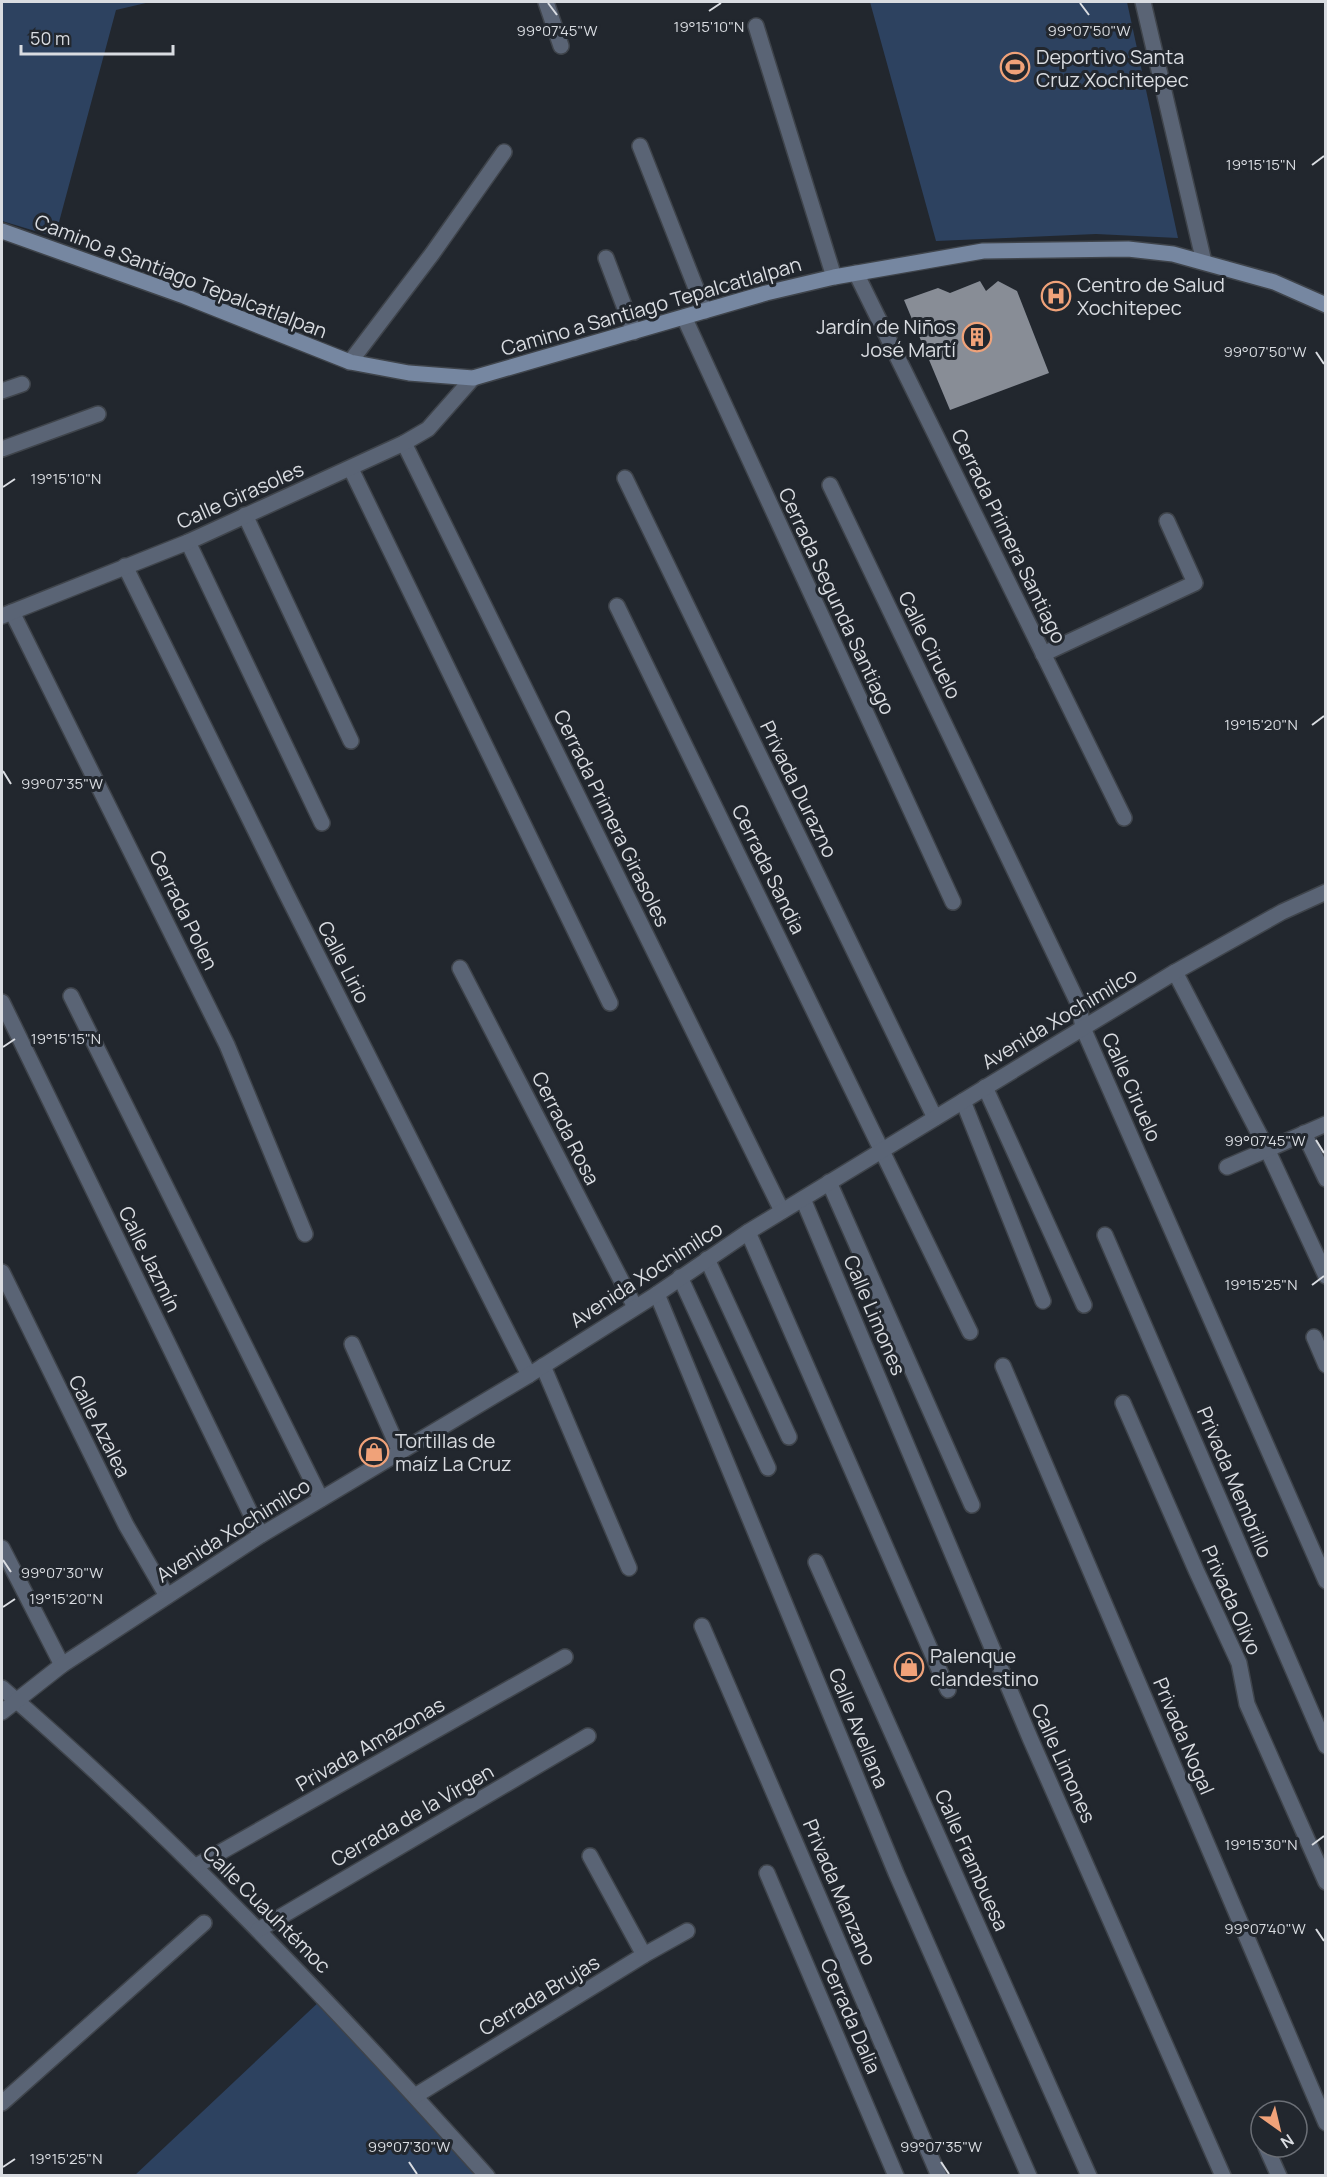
<svg xmlns="http://www.w3.org/2000/svg" width="1327" height="2177" viewBox="0 0 1327 2177" font-family="Manrope,sans-serif">
<style>
.green{fill:#2d4260}
.building{fill:#888d96}
.lines{fill:none;stroke-linecap:round;stroke-linejoin:round}
.street-casing{stroke:#3f444b;stroke-width:18}
.secondary-casing{stroke:#3f444b;stroke-width:18}
.street{stroke:#5a6475;stroke-width:15}
.secondary{stroke:#7687a1;stroke-width:15}
.ticks{fill:none;stroke:#d9dce1;stroke-width:2}
.labels{text-anchor:middle;dominant-baseline:central;stroke-width:6;stroke-linejoin:round;paint-order:stroke}
.poi-label{font-size:20px;fill:#d9dce1;stroke:#22272e;text-anchor:start}
.street-label{font-size:20px;fill:#d9dce1;stroke:#22272e}
.ticks-label{font-size:15px;text-anchor:middle;fill:#d9dce1;stroke:#22272e;stroke-width:6;stroke-linejoin:round;paint-order:stroke}
</style>
<rect width="100%" height="100%" fill="#22272e"/>
<g class="green">
<polygon points="2,2 150,2 116,10 55,237 2,221"/>
<polygon points="870,2 1127,2 1178,238 1096,234 936,241"/>
<polygon points="322,1999 481,2176 134,2176"/>
</g>
<polygon class="building" points="980,281 986,291 998,281 1017,291 1049,373 950,410 904,300 938,288 950,293"/>
<g class="lines">
<g class="street-casing">
<g id="street">
<polyline points="546,2 561,46"/>
<polyline points="1143,2 1204,262"/>
<polyline points="756,26 834,277"/>
<polyline points="640,146 705,311"/>
<polyline points="606,258 634,332"/>
<polyline points="856,273 1124,818"/>
<polyline points="684,317 953,902"/>
<polyline points="350,362 432,254 504,152"/>
<polyline points="2,391 22,384"/>
<polyline points="404,443 782,1211"/>
<polyline points="2,449 98,414"/>
<polyline points="351,469 610,1003"/>
<polyline points="625,478 935,1118"/>
<polyline points="830,485 1079,1005 1083,1028 1326,1581"/>
<polyline points="245,515 351,741"/>
<polyline points="188,542 322,823"/>
<polyline points="125,566 285,891 529,1375"/>
<polyline points="617,606 970,1332"/>
<polyline points="12,612 227,1045 305,1234"/>
<polyline points="2,616 188,542 404,443 428,429 473,378"/>
<polyline points="1043,654 1195,583 1167,521"/>
<polyline points="460,968 635,1307"/>
<polyline points="1175,972 1267,1149 1326,1276"/>
<polyline points="71,996 321,1499"/>
<polyline points="2,1002 261,1535"/>
<polyline points="985,1087 1084,1305"/>
<polyline points="963,1101 1043,1301"/>
<polyline points="1304,1133 1326,1179"/>
<polyline points="1227,1167 1326,1124"/>
<polyline points="829,1182 972,1505"/>
<polyline points="803,1199 1030,1738 1223,2176"/>
<polyline points="748,1232 948,1690"/>
<polyline points="1105,1235 1326,1746"/>
<polyline points="707,1259 789,1437"/>
<polyline points="2,1272 126,1525 167,1596"/>
<polyline points="680,1277 768,1468"/>
<polyline points="657,1294 896,1873 1029,2176"/>
<polyline points="1314,1337 1326,1365"/>
<polyline points="352,1344 400,1452"/>
<polyline points="543,1366 629,1568"/>
<polyline points="1003,1366 1326,2123"/>
<polyline points="1123,1403 1196,1570 1239,1663 1247,1704 1326,1882"/>
<polyline points="2,1548 62,1665"/>
<polyline points="816,1562 1089,2176"/>
<polyline points="702,1626 939,2176"/>
<path d="M2 1688C176 1838 333 2005 487 2176"/>
<polyline points="2,1712 62,1665 261,1535 529,1375 657,1294 748,1232 1175,972 1282,912 1326,892"/>
<polyline points="590,1856 644,1955"/>
<polyline points="196,1866 565,1657"/>
<polyline points="767,1873 896,2176"/>
<polyline points="258,1930 588,1736"/>
<polyline points="415,2096 644,1955 687,1931"/>
<polyline points="2,2103 204,1923"/>
<polyline points="1266,2147 1279,2176"/>
</g>
</g>
<g class="secondary-casing">
<polyline id="secondary" points="2,231 184,296 350,362 409,373 473,378 766,293 834,277 983,251 1128,249 1173,254 1274,282 1326,305"/>
</g>
<use href="#street" class="street"/>
<use href="#secondary" class="secondary"/>
</g>
<path class="ticks" d="M548 3 557 15M1080 3 1089 15M709 11 721 3M1312 165 1324 156M1316 352 1324 364M3 487 15 479M1312 725 1324 716M3 771 11 784M3 1047 15 1039M1316 1140 1324 1153M1312 1285 1324 1276M3 1560 11 1572M3 1607 15 1599M1312 1845 1324 1836M1316 1929 1324 1941M409 2162 417 2174M941 2162 949 2174M3 2167 15 2159"/>
<defs>
<g id="stadium-ring" transform="scale(1.5)"><circle r="9.5" fill="#22272e" stroke="#f0a279" stroke-width="1.5"/><path d="M0-5a6.5 5 0 1 0 0 10a6.5 5 0 1 0 0-10ZM-3.5-1.8h7v3.6h-7Z" fill="#f0a279"/></g>
<g id="hospital-ring" transform="scale(1.5)"><circle r="9.5" fill="#22272e" stroke="#f0a279" stroke-width="1.5"/><path d="M-5-5h3v3.5h4V-5h3V5h-3V1.5h-4V5h-3Z" fill="#f0a279"/></g>
<g id="building-ring" transform="scale(1.5)"><circle r="9.5" fill="#22272e" stroke="#f0a279" stroke-width="1.5"/><path d="M-4-6H4V6H1V3H-1V6H-4ZM-2.5-4.3h1.7v1.8h-1.7ZM.8-4.3h1.7v1.8H.8ZM-2.5-1h1.7V.8h-1.7ZM.8-1h1.7V.8H.8Z" fill="#f0a279"/></g>
<g id="shop-ring" transform="scale(1.5)"><circle r="9.5" fill="#22272e" stroke="#f0a279" stroke-width="1.5"/><path d="M-5-2.5h2.3a2.7 3.5 0 0 1 5.4 0H5L5.5 6h-11ZM-1.5-2.5h3a1.5 2.3 0 0 0-3 0Z" fill="#f0a279"/></g>
</defs>
<g fill-rule="evenodd">
<use href="#stadium-ring" x="1015" y="67"/>
<use href="#hospital-ring" x="1056" y="296"/>
<use href="#building-ring" x="977" y="337"/>
<use href="#shop-ring" x="374" y="1452"/>
<use href="#shop-ring" x="909" y="1667"/>
</g>
<g class="labels">
<g class="poi-label">
<text x="1036" y="56">Deportivo Santa<tspan x="1036" dy="23">Cruz Xochitepec</tspan></text>
<text x="1077" y="284">Centro de Salud<tspan x="1077" dy="23">Xochitepec</tspan></text>
<text x="956" y="326" text-anchor="end">Jardín de Niños<tspan x="956" dy="23">José Martí</tspan></text>
<text x="395" y="1440">Tortillas de<tspan x="395" dy="23">maíz La Cruz</tspan></text>
<text x="930" y="1655">Palenque<tspan x="930" dy="23">clandestino</tspan></text>
</g>
<g class="street-label">
<text transform="translate(181 276) rotate(21)">Camino a Santiago Tepalcatlalpan</text>
<text transform="translate(651 306) rotate(-16)">Camino a Santiago Tepalcatlalpan</text>
<text transform="translate(240 495) rotate(-24)">Calle Girasoles</text>
<text transform="translate(1009 536) rotate(64)">Cerrada Primera Santiago</text>
<text transform="translate(837 601) rotate(65)">Cerrada Segunda Santiago</text>
<text transform="translate(930 645) rotate(64)">Calle Ciruelo</text>
<text transform="translate(799 789) rotate(64)">Privada Durazno</text>
<text transform="translate(612 818) rotate(64)">Cerrada Primera Girasoles</text>
<text transform="translate(769 869) rotate(64)">Cerrada Sandia</text>
<text transform="translate(184 910) rotate(64)">Cerrada Polen</text>
<text transform="translate(344 962) rotate(63)">Calle Lirio</text>
<text transform="translate(1059 1018) rotate(-31)">Avenida Xochimilco</text>
<text transform="translate(1132 1087) rotate(66)">Calle Ciruelo</text>
<text transform="translate(566 1128) rotate(63)">Cerrada Rosa</text>
<text transform="translate(150 1259) rotate(64)">Calle Jazmín</text>
<text transform="translate(646 1274) rotate(-33)">Avenida Xochimilco</text>
<text transform="translate(875 1315) rotate(67)">Calle Limones</text>
<text transform="translate(100 1426) rotate(63)">Calle Azalea</text>
<text transform="translate(1235 1482) rotate(67)">Privada Membrillo</text>
<text transform="translate(233 1530) rotate(-32)">Avenida Xochimilco</text>
<text transform="translate(1232 1600) rotate(66)">Privada Olivo</text>
<text transform="translate(859 1728) rotate(68)">Calle Avellana</text>
<text transform="translate(1184 1736) rotate(67)">Privada Nogal</text>
<text transform="translate(370 1744) rotate(-30)">Privada Amazonas</text>
<text transform="translate(1064 1763) rotate(66)">Calle Limones</text>
<text transform="translate(412 1815) rotate(-30)">Cerrada de la Virgen</text>
<text transform="translate(972 1860) rotate(66)">Calle Frambuesa</text>
<text transform="translate(840 1892) rotate(67)">Privada Manzano</text>
<text transform="translate(267 1909) rotate(45)">Calle Cuauhtémoc</text>
<text transform="translate(539 1995) rotate(-31)">Cerrada Brujas</text>
<text transform="translate(851 2016) rotate(67)">Cerrada Dalia</text>
</g>
</g>
<g class="ticks-label">
<text x="709" y="32">19°15'10"N</text>
<text x="557" y="36">99°07'45"W</text>
<text x="1089" y="36">99°07'50"W</text>
<text x="1261" y="170">19°15'15"N</text>
<text x="1265" y="357">99°07'50"W</text>
<text x="66" y="484">19°15'10"N</text>
<text x="1261" y="730">19°15'20"N</text>
<text x="62" y="789">99°07'35"W</text>
<text x="66" y="1044">19°15'15"N</text>
<text x="1265" y="1146">99°07'45"W</text>
<text x="1261" y="1290">19°15'25"N</text>
<text x="62" y="1578">99°07'30"W</text>
<text x="66" y="1604">19°15'20"N</text>
<text x="1261" y="1850">19°15'30"N</text>
<text x="1265" y="1934">99°07'40"W</text>
<text x="409" y="2152">99°07'30"W</text>
<text x="941" y="2152">99°07'35"W</text>
<text x="66" y="2164">19°15'25"N</text>
</g>
<rect width="1327" height="2177" fill="none" stroke="#d9dce1" stroke-width="6"/>
<g transform="translate(1279 2129) rotate(146)"><circle r="28" fill="#22272e" stroke="#6b6f76" stroke-width="1.5"/>
<path d="M0-4.5L10 22L0 15L-10 22Z" fill="#f0a279"/>
<text y="-9" font-size="16" font-weight="bold" text-anchor="middle" fill="#d9dce1">N</text>
</g>
<path d="M21 45v9h152v-9" fill="none" stroke="#d9dce1" stroke-width="3"/>
<text x="30" y="45" font-size="18" fill="#d9dce1" stroke="#22272e" stroke-width="4.5" paint-order="stroke">50 m</text>
</svg>
